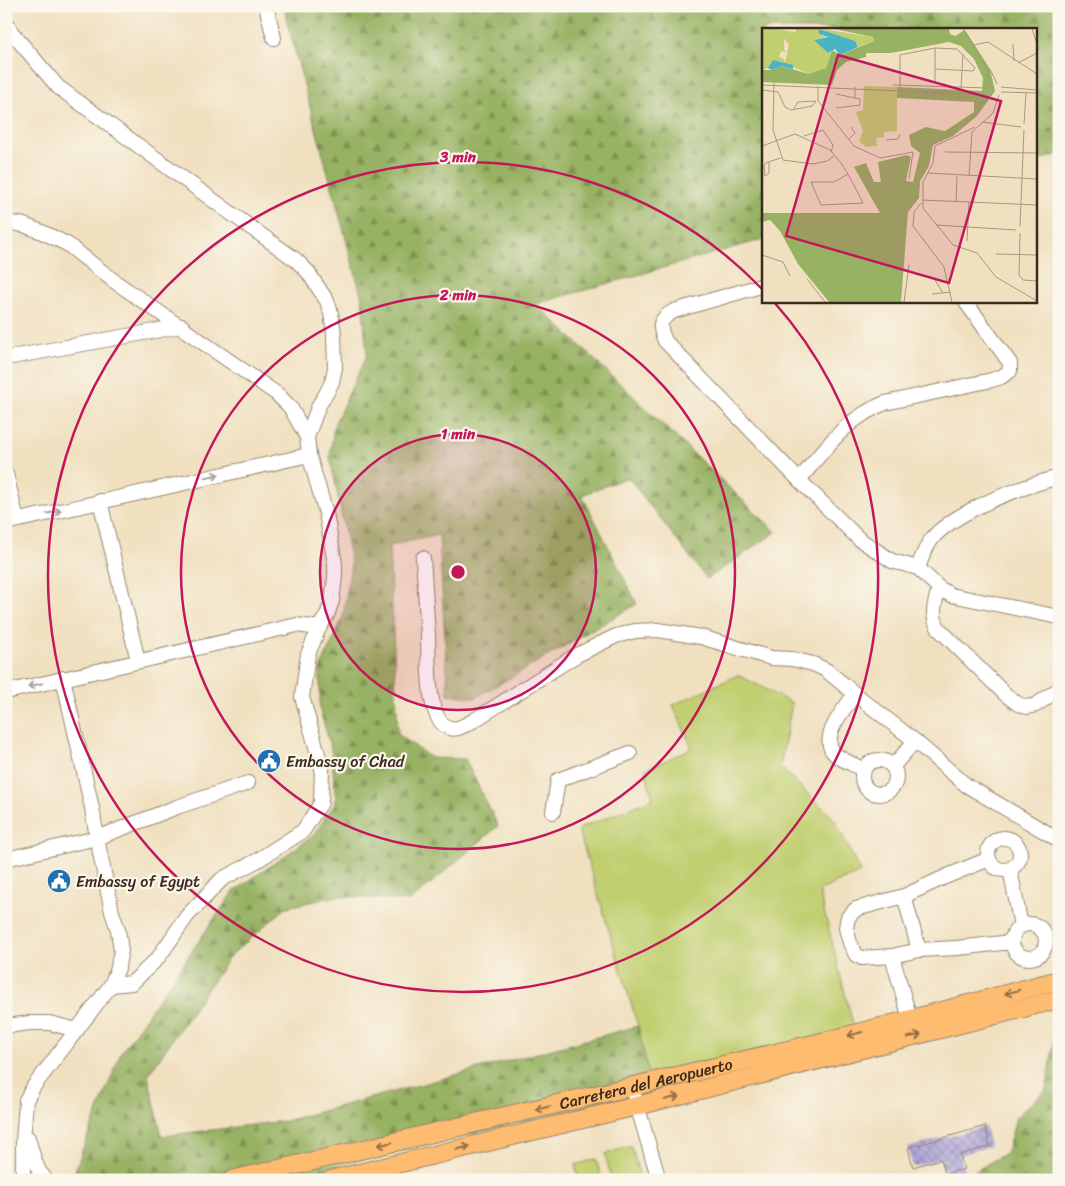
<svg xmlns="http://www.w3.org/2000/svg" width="1065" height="1186" viewBox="0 0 1065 1186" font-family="Sriracha,sans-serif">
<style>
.grass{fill:#c1cf71;stroke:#7e7c48}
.forest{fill:url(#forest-firs);stroke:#6a6e40}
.building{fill:url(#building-cross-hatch)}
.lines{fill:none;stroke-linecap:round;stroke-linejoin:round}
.minor-casing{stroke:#96856f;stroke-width:16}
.major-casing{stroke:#96856f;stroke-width:20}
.minor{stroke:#fff;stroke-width:14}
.major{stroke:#fdbc70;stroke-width:18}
.oneway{stroke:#a79f9a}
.oneway2{stroke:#926c43}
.ring{fill:none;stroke:#c2185b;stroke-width:2.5}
.labels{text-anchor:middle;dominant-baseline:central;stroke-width:4.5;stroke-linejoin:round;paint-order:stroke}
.poi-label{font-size:16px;fill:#3b2a1e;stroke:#fbf7ec;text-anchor:start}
.street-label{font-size:16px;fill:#3b2a1e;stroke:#fbf7ec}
.inset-road{fill:none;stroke:#a8977f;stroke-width:1}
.view{fill:#c2185b;fill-opacity:0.15;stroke:#c2185b;stroke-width:2.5}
.inset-edge{fill:none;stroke:#3b2a1e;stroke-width:2.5}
.centre{fill:#c2185b;stroke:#fbf7ec;stroke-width:2.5}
.ring-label{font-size:15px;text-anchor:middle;font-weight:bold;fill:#c2185b;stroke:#fbf7ec;stroke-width:4.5;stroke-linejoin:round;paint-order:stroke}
</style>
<defs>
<pattern id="forest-firs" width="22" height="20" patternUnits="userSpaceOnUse" patternTransform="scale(1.25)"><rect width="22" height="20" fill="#98b263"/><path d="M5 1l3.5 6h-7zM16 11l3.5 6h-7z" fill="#7d9151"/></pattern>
<pattern id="building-cross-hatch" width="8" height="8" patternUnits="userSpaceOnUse" patternTransform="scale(1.25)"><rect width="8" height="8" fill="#a8a0d7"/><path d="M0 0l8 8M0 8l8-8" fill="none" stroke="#8a83ae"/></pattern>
</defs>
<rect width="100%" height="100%" fill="#fbf7ec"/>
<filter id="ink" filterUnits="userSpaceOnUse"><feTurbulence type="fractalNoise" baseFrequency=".02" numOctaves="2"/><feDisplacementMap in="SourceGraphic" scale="10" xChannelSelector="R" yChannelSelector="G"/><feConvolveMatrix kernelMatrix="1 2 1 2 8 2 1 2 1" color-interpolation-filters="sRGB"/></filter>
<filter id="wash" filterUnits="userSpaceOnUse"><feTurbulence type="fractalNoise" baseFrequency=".0096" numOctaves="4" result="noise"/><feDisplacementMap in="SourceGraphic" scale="20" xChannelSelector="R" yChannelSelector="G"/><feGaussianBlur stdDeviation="1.12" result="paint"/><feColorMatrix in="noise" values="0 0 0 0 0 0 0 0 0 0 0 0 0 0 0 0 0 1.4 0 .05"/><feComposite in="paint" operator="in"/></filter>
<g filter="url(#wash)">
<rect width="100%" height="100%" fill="#f0e0c0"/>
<g class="grass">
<polygon points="738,675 792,703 780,767 835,820 860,872 819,891 858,1044 652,1091 638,1026 578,829 653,799 645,770 692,748 673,705"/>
<polygon points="631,1146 641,1180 612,1180 605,1154"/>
<polygon points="596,1159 602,1180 579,1180 575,1165"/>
</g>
<g class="forest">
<polygon points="284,6 1059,6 1059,154 1036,161 1036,29 764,29 764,239 536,304 776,532 707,579 628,477 582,495 637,604 475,698 448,694 439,535 389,546 398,734 431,758 465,759 498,826 410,901 338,896 287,907 230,956 148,1075 162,1136 285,1121 638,1026 652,1091 356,1161 283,1180 72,1180 83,1148 121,1053 233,892 313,836 336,802 331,749 320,710 320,669 343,618 351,563 330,457 334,425 367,355 362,298 288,26"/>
<polygon points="1059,992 1059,1180 961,1180 1007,1152 1016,1117 1046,1090 1056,1029 1052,993"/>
</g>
<g id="blocks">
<polygon class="building" points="985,1126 990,1146 960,1155 964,1169 945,1174 941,1159 913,1167 908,1148"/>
</g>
</g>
<g filter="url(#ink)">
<use href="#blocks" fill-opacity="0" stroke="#96856f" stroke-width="1"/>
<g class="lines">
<g class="minor-casing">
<g id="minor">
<polyline points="266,6 274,38"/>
<polyline points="6,23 13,34 58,87 221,206 296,260 308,272 327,301 331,313 334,334 335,368 332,382 326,394 319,405 307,437"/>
<polyline points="6,222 24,225 42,232 67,244 114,281 277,394 290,407 307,437 309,455 326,513 335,564 335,577 332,601 327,615 319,628 308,654 302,697 322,768 321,803 303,831 258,860 222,879 187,916 158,958 132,983 111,985"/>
<path d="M764 285 674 311C659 319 658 325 665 341L799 480 859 539 892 561 918 568 939 588 951 595 1059 617"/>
<polyline points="6,358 182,326"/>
<polyline points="6,474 17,520"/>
<path d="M799 480C826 448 845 419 885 403L992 380 1001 377 1010 371V363L965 301"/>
<polyline points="100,501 138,661"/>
<polyline points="6,523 309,455"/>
<path d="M423 558C425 584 426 610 428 635 429 657 426 711 444 725 454 733 463 726 473 721L575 656 616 636 635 631 658 630 701 637 771 658 792 659 813 664 826 670 855 694 915 741 966 785 1059 840"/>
<path d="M918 568C921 559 925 549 931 540 939 529 952 521 964 514 994 497 1026 486 1059 477"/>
<path d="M939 588C935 604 930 614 939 629L1005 694 1018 704 1027 707 1036 705 1059 689"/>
<polyline points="6,692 297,625 319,628"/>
<path d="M855 694C845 708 817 739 836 755 844 761 855 765 864 770"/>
<circle cx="879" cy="777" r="17"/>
<polyline points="893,766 915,741"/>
<polyline points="553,812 558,780 630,753"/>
<circle cx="1004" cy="854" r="16"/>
<polyline points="6,859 97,838 177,807 248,783"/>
<polyline points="1010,869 1021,926"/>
<polyline points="904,896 919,950"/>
<circle cx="1029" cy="941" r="17"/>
<polyline points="892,956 919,950 957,948 1012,942"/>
<polyline points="910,1019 892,956 862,958 856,955 850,943 846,928 848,917 856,909 904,896 945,877 989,859"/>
<polyline points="6,1026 30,1023 49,1023 77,1030"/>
<polyline points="632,1088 659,1180"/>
<polyline points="28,1138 34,1159 39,1171 46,1180"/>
<polyline points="23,1180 23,1142 26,1100 34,1086 111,985 118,968 119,960 121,951 118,930 112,912 97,838 92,808 63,678"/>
</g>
</g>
<g class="major-casing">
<g id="major">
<path id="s1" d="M232 1180 839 1038 1059 980"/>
<polyline points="330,1180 637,1106 1059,999"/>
</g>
</g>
<use href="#minor" class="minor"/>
<use href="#major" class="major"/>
</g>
<defs><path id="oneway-shaft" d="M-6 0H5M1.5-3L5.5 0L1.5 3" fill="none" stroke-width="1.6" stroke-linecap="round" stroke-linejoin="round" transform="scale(1.25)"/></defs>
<g class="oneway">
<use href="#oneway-shaft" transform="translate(212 476) rotate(-12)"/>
<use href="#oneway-shaft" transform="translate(54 512) rotate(-13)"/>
<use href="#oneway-shaft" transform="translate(35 685) rotate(167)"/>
</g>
<g class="oneway2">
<use href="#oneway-shaft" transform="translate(1012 992) rotate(165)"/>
<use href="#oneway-shaft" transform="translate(855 1034) rotate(165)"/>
<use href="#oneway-shaft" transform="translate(914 1036) rotate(-14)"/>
<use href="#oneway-shaft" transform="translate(672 1098) rotate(-14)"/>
<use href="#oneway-shaft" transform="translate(543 1108) rotate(167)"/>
<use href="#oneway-shaft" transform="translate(385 1144) rotate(167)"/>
<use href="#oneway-shaft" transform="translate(463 1148) rotate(-13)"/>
</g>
</g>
<circle cx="458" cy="572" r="138" fill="#c2185b" fill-opacity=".12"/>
<g class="ring">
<circle cx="458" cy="572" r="138"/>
<circle cx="458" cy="572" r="277"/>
<path d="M774 302A415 415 0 1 1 762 289"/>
</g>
<defs>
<g id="civic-disc" transform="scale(1.25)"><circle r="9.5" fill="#1f6fb2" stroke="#fbf7ec"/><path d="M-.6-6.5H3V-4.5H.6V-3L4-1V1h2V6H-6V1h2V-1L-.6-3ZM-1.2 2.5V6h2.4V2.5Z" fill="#fff"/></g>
</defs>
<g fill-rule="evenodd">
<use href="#civic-disc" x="269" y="761"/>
<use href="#civic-disc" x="59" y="881"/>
</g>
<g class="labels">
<g class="poi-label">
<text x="286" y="761">Embassy of Chad</text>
<text x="76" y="881">Embassy of Egypt</text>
</g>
<g class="street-label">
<text stroke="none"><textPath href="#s1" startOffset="425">Carretera del Aeropuerto</textPath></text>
</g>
</g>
<g transform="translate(762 28)">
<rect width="275" height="275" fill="#f0e0c0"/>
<path d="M0 1H15L22 10V22L25 24 19 23 17 29 22 31 23 35 11 32 6 40 0 42ZM102 58 135 59V103L122 104V109L114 110 115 118 104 119 97 113 101 103 94 84 101 82Z" fill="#c1cf71"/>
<path d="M73 1H187L188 6 193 8 203 2 228 41 233 63 215 88 191 108 171 117 167 138 158 153 157 170 146 184 139 274H67L36 236 18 203 8 192 0 194V185H118L92 139 104 135 112 154H119L116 134 145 127 149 129 144 153 151 154 158 125 149 118 147 107 164 99 183 103 212 84V74L135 70V59L220 63 221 50 212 31 199 18 187 14 129 25H104V29L84 34 75 42 70 57 0 54V42H10L20 38 46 46 64 40 70 22 78 27 112 13 111 9Z" fill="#98b263"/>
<path d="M15 1 33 4 34 1H57L60 8H67L52 12 69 24 64 40 46 46 23 35 27 17ZM60 1 111 9 112 13 96 19 93 13 71 8Z" fill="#c1cf71"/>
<path d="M57 1 93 13 96 19 78 27 73 21 66 25 52 12 67 9 57 6ZM11 32 31 37V41L20 38 10 42 6 40Z" fill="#49b4c6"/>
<path class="inset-road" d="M201 1 225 40 229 58M270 1 275 16M251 16 252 33M212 17 226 14 275 46M256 35 275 25M228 41 235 56M12 54 11 102 21 132 51 136 65 133 72 128M173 54V20L195 21 213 40 211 43 173 41M0 57 229 67M131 57 227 60M56 58V73L92 118 118 130 151 124 147 151M239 59 275 62M199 60 201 26M138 61V27L173 20M0 62 16 64 23 79 29 82 50 78 54 73M239 64 275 65M74 66 93 70M74 80 98 77V71L93 70V59M31 82 36 74 54 73M220 94 259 99M262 96 264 65M213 99 173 118 171 135 161 154V180L191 217 215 225 234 249 275 273M42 108 61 102 71 117 69 124M87 111 93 105 89 99M124 112 136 111 138 106M0 118 33 106 68 122 79 135 86 146 95 163 101 175 59 177 49 154H72L86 146M183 124 275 125M7 134V145L3 148 2 137 4 135 9 133 19 130M166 145 275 151M207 148 210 104 231 85 237 67M160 172 275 177M194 174 195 148M159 175 152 184 151 198 182 239 190 274M174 197 254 202M258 198 262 102M258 205 257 247 261 252 275 253M205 213 207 174M234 226 275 227M0 227 21 234 28 248M45 251 63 274M173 252 181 265M170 266 189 264M142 274 147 237"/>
<path class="view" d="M76 27 239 73 187 255 24 208Z"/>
<rect width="275" height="275" class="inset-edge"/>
</g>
<circle cx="458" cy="572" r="8" class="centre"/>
<g class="ring-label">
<text x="458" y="162">3 min</text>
<text x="458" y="300">2 min</text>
<text x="458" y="439">1 min</text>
</g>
<rect width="1065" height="1186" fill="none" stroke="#fbf7ec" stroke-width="25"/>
</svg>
